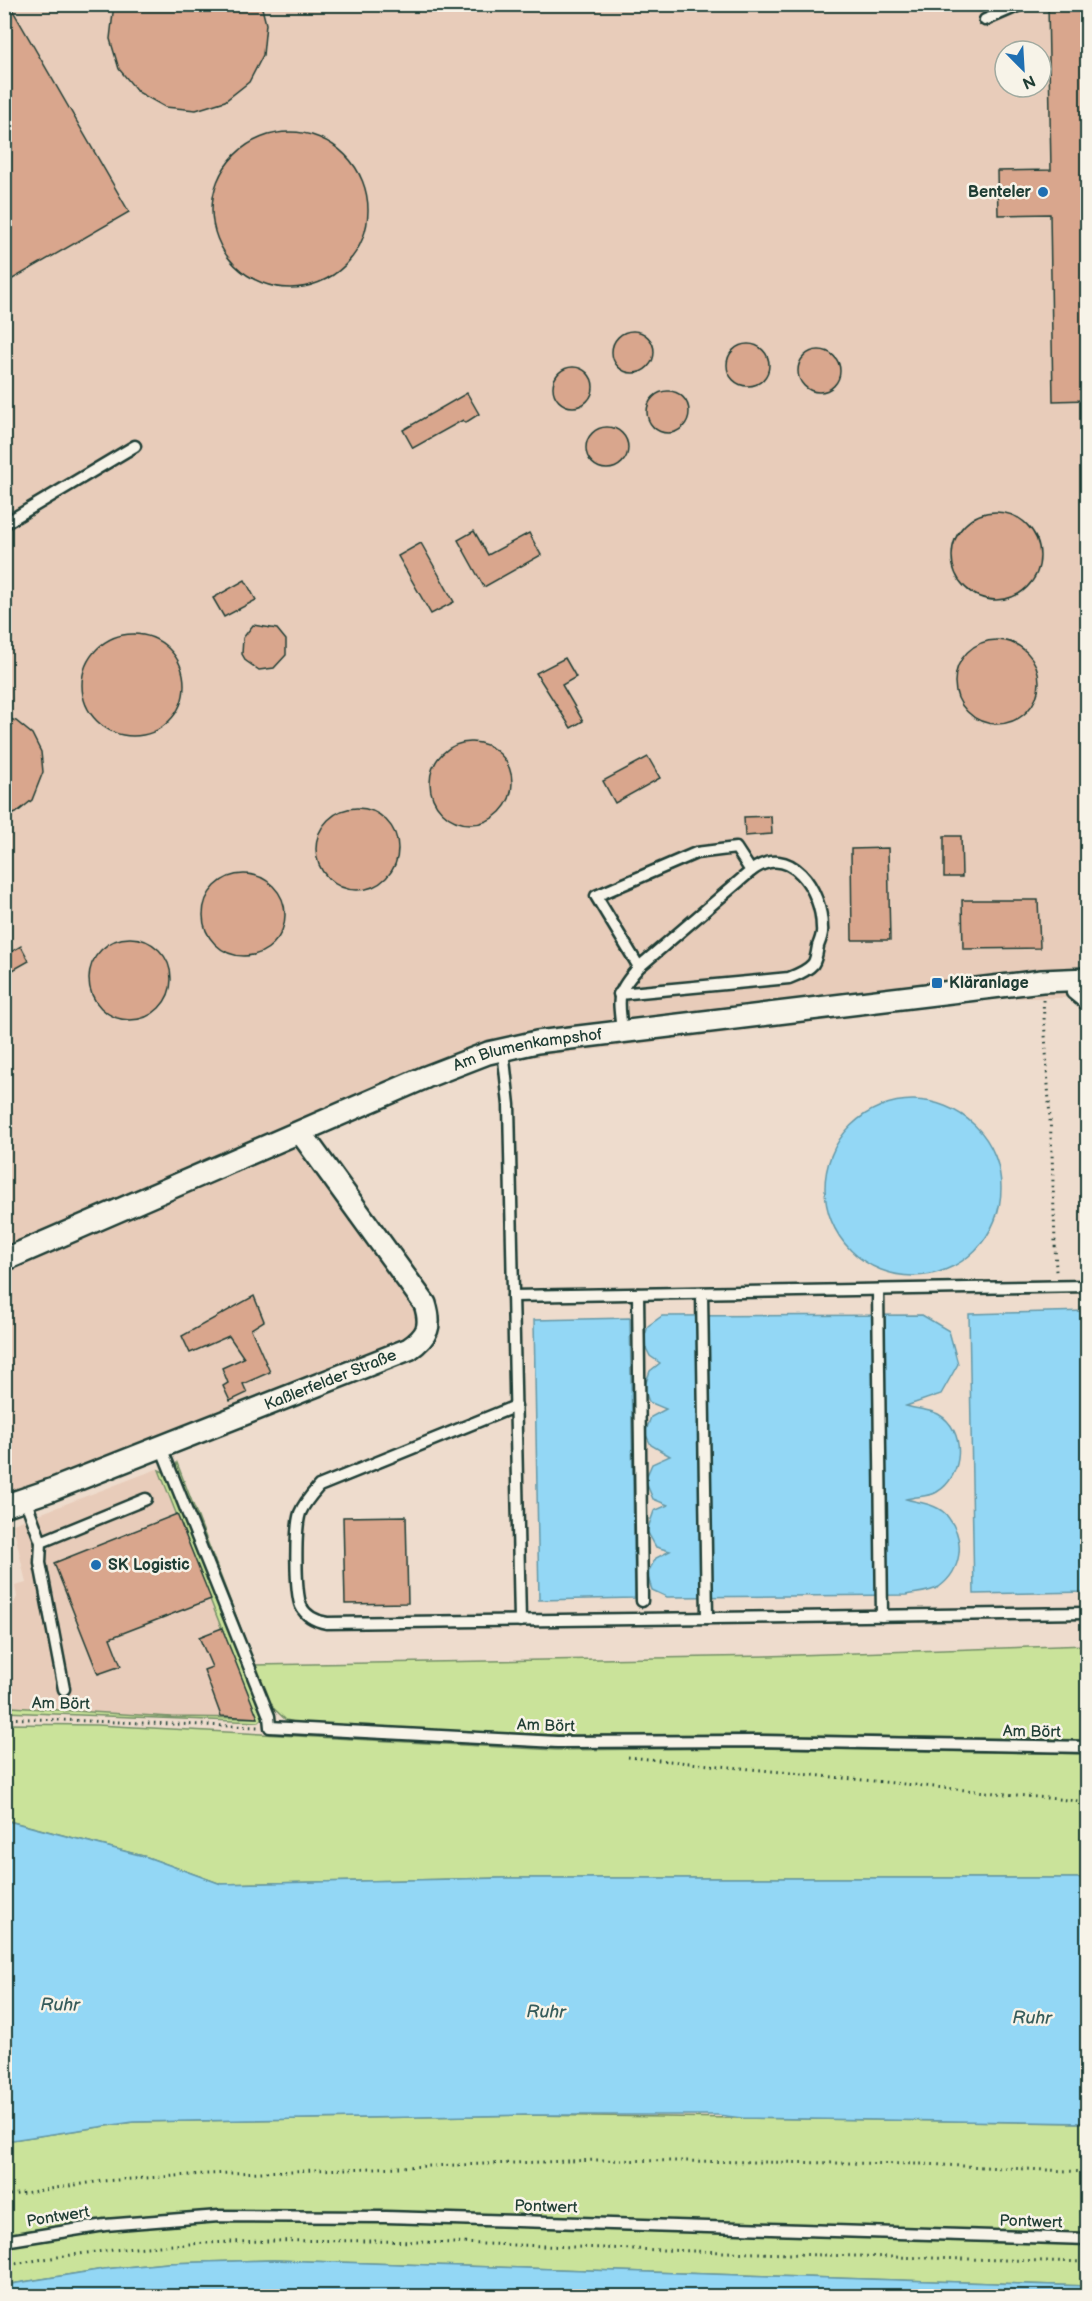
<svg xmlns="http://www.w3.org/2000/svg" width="1092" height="2301" viewBox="0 0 1092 2301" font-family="'Balsamiq Sans',sans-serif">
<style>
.built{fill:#e8ccba;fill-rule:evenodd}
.green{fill:#cae39a;stroke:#749067;stroke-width:1.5}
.water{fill:#93d7f5;stroke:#6599a8;stroke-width:1.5}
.building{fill:#d9a68d;stroke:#1f3d34;stroke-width:1.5}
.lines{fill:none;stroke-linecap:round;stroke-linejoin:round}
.lane-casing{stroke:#1f3d34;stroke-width:15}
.street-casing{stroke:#1f3d34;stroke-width:26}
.path{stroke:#1f3d34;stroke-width:3;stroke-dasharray:1.5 4.5;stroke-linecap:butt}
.lane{stroke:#f7f3e8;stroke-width:10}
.street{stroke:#f7f3e8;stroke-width:21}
.poi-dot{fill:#1f6fb2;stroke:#f7f3e8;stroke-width:2}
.labels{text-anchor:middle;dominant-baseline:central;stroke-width:5;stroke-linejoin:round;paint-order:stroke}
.poi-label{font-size:16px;font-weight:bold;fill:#1f3d34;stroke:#f7f3e8;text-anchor:start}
.street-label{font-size:16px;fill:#1f3d34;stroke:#f7f3e8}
.water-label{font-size:18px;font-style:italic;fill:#365c5b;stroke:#f7f3e8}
</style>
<rect width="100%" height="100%" fill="#eedccd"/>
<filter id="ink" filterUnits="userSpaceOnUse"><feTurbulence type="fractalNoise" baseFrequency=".0167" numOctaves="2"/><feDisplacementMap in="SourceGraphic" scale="12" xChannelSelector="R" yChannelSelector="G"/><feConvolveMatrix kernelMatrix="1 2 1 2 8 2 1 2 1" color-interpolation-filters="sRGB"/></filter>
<g filter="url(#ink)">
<g class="built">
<path d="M4 5H1088L1087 998H1007L448 1068 302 1133 425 1304 423 1339 4 1506ZM1005 51H1041V87H1005Z"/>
<polygon points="157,1469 160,1472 258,1718 171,1717 5,1707 4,1662 7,1661 5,1609 12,1607 17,1597 15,1586 26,1583 13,1524"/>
</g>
<g class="green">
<polygon points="177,1463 255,1665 767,1656 1087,1645 1087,1740 758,1734 554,1735 302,1724 286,1720 269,1704 175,1469"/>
<polygon points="159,1470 166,1473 263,1718 259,1722 5,1712 4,1707 11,1707 171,1717 257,1718"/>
<polygon points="4,1724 97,1725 556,1750 757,1748 1087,1754 1087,1878 502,1878 221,1884 147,1857 5,1820"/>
<polygon points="524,2115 1087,2123 1087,2286 273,2260 168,2263 104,2269 5,2285 5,2141 133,2122"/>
</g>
<g class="water">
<circle cx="913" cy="1188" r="88"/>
<polygon points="1087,1311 1087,1592 974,1594 969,1314"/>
<path d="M922 1315 949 1331 958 1364 941 1394 906 1406C915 1409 929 1409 938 1414 967 1430 964 1476 937 1492 929 1497 915 1496 906 1499 919 1503 939 1504 948 1517 966 1540 962 1570 939 1587 931 1592 916 1593 906 1595L667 1597 652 1590 647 1574 656 1558 670 1551 656 1547 647 1531 654 1511 668 1505 653 1499 645 1480 652 1464 670 1456 651 1445 645 1433 651 1417 666 1409 649 1402 644 1388 650 1371 660 1363 650 1356 643 1342 648 1326 662 1316Z"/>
<polygon points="630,1318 635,1598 539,1600 534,1320"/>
<polygon points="4,1820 147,1857 221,1884 502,1878 1087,1878 1087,2123 742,2118 718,2115 524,2115 133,2122 5,2141"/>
<polygon points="273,2260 1087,2286 1088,2296 5,2296 5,2285 104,2269 168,2263"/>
</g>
<g class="building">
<polygon points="4,4 9,4 129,212 4,284"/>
<polygon points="114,4 261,4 266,24 263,55 249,82 225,101 196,110 165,107 138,92 119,69 110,39"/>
<polygon points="1048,4 1088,4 1088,400 1053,401 1050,214 998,215 997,171 1051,170"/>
<circle cx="290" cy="210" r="78"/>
<circle cx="633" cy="352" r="21"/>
<circle cx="748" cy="365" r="21"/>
<circle cx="819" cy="371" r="21"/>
<circle cx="573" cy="387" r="20"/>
<circle cx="668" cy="412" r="21"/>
<polygon points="467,393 479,414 465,423 463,420 413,448 403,430"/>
<circle cx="607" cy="448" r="21"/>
<circle cx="996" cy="556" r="44"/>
<polygon points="474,531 488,555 529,533 541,555 484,587 458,540"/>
<polygon points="421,543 454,602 431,614 398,556"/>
<polygon points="245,580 256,600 224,617 213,598"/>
<polygon points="253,625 277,629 286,640 286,655 274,668 259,670 246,661 242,654 243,638"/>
<circle cx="133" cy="685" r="51"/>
<circle cx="997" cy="682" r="42"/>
<polygon points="565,658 576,677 562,685 583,721 571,728 536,673"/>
<polygon points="4,717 16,721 32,734 41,752 43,772 32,800 16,813 4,818"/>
<circle cx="471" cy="783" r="41"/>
<polygon points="648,757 660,778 615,803 603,781"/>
<circle cx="357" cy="849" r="41"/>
<polygon points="771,816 772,834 745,836 744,817"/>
<polygon points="944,836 961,836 962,877 944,877"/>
<polygon points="888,848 890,940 852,940 851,849"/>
<circle cx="244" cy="915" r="41"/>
<polygon points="962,900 1038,900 1040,948 963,949"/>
<circle cx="130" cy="979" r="41"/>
<polygon points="21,946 29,961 13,970 4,956"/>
<polygon points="254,1296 264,1321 251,1329 270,1372 243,1384 247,1393 230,1401 223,1386 228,1383 222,1368 244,1358 229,1336 190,1353 182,1336"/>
<polygon points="177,1514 211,1599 110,1638 121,1666 98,1674 54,1563"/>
<polygon points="406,1516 408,1603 345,1604 343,1517"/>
<polygon points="222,1628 258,1718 221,1716 204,1670 212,1667 199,1637"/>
</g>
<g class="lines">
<g class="lane-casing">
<g id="lane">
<polyline points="985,20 1022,4"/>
<polyline points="4,524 135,446"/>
<polyline points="1072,980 1072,993 1088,1006"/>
<path d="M619 994 789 978C797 975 807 971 813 964 816 960 817 952 818 946 820 941 823 934 822 928 822 890 790 841 751 871"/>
<path d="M622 1032C619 997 614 995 639 967L596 896 696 853 736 848 751 871 639 967"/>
<polyline points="503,1050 509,1105 520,1621"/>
<polyline points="878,1290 882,1616"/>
<polyline points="702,1293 707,1618"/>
<polyline points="638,1294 642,1601"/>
<polyline points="513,1296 1088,1286"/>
<path d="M516 1406 319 1486C312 1494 304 1503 300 1513 295 1528 295 1592 301 1606 306 1617 316 1621 327 1623L1088 1613"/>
<polyline points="161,1447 269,1716 270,1727 557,1742 758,1741 1088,1747"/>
<polyline points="25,1499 41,1542 40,1563 64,1689"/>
<polyline points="41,1542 146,1499"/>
<polyline points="4,2241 105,2225 219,2216 386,2217 1088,2239"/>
</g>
</g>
<g class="street-casing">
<g id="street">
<path id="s1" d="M4 1260 426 1077 488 1053 537 1042 1042 981 1088 979"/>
<path id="s2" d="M4 1506 51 1490 409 1349C428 1336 432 1326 425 1304L301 1133"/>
</g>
</g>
<g class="path">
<polyline points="1043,1000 1052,1153 1056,1272"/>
<polyline points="4,1718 258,1727"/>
<polyline points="628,1757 1088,1802"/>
<polyline points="4,2196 102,2181 205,2174 597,2160 922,2164 1088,2172"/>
<path d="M4 2266C192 2230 386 2241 575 2247 746 2253 917 2258 1088 2262"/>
</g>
<use href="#lane" class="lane"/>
<use href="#street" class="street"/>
</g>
</g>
<g class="poi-dot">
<circle cx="1043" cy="192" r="6"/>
<rect x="931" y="977" width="12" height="12" rx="3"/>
<circle cx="96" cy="1565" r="6"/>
</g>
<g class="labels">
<g class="poi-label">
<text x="1031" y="192" text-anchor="end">Benteler</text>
<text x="949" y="983">Kläranlage</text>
<text x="108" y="1565">SK Logistic</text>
</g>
<g class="street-label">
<text stroke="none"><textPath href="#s1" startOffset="566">Am Blumenkampshof</textPath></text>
<text stroke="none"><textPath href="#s2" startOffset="350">Kaßlerfelder Straße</textPath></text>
<text transform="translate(61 1704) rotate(1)">Am Bört</text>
<text transform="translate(546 1726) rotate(2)">Am Bört</text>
<text transform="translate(1032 1732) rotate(1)">Am Bört</text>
<text transform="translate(546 2207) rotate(2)">Pontwert</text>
<text transform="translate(58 2217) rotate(-9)">Pontwert</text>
<text transform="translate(1031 2222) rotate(2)">Pontwert</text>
</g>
<g class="water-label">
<text transform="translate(60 2005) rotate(1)">Ruhr</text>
<text transform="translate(546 2012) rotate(1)">Ruhr</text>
<text transform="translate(1032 2018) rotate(1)">Ruhr</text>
</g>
</g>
<rect width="1092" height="2301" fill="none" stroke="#f7f3e8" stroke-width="24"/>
<rect x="12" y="12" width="1068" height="2277" fill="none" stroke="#1f3d34" stroke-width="2" filter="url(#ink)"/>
<g transform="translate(1023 69) rotate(156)"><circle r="28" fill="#f7f3e8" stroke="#a1aaa0" stroke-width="1.5"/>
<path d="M0-4.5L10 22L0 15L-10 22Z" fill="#1f6fb2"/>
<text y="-9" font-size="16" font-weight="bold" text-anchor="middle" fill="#1f3d34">N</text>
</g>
</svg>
